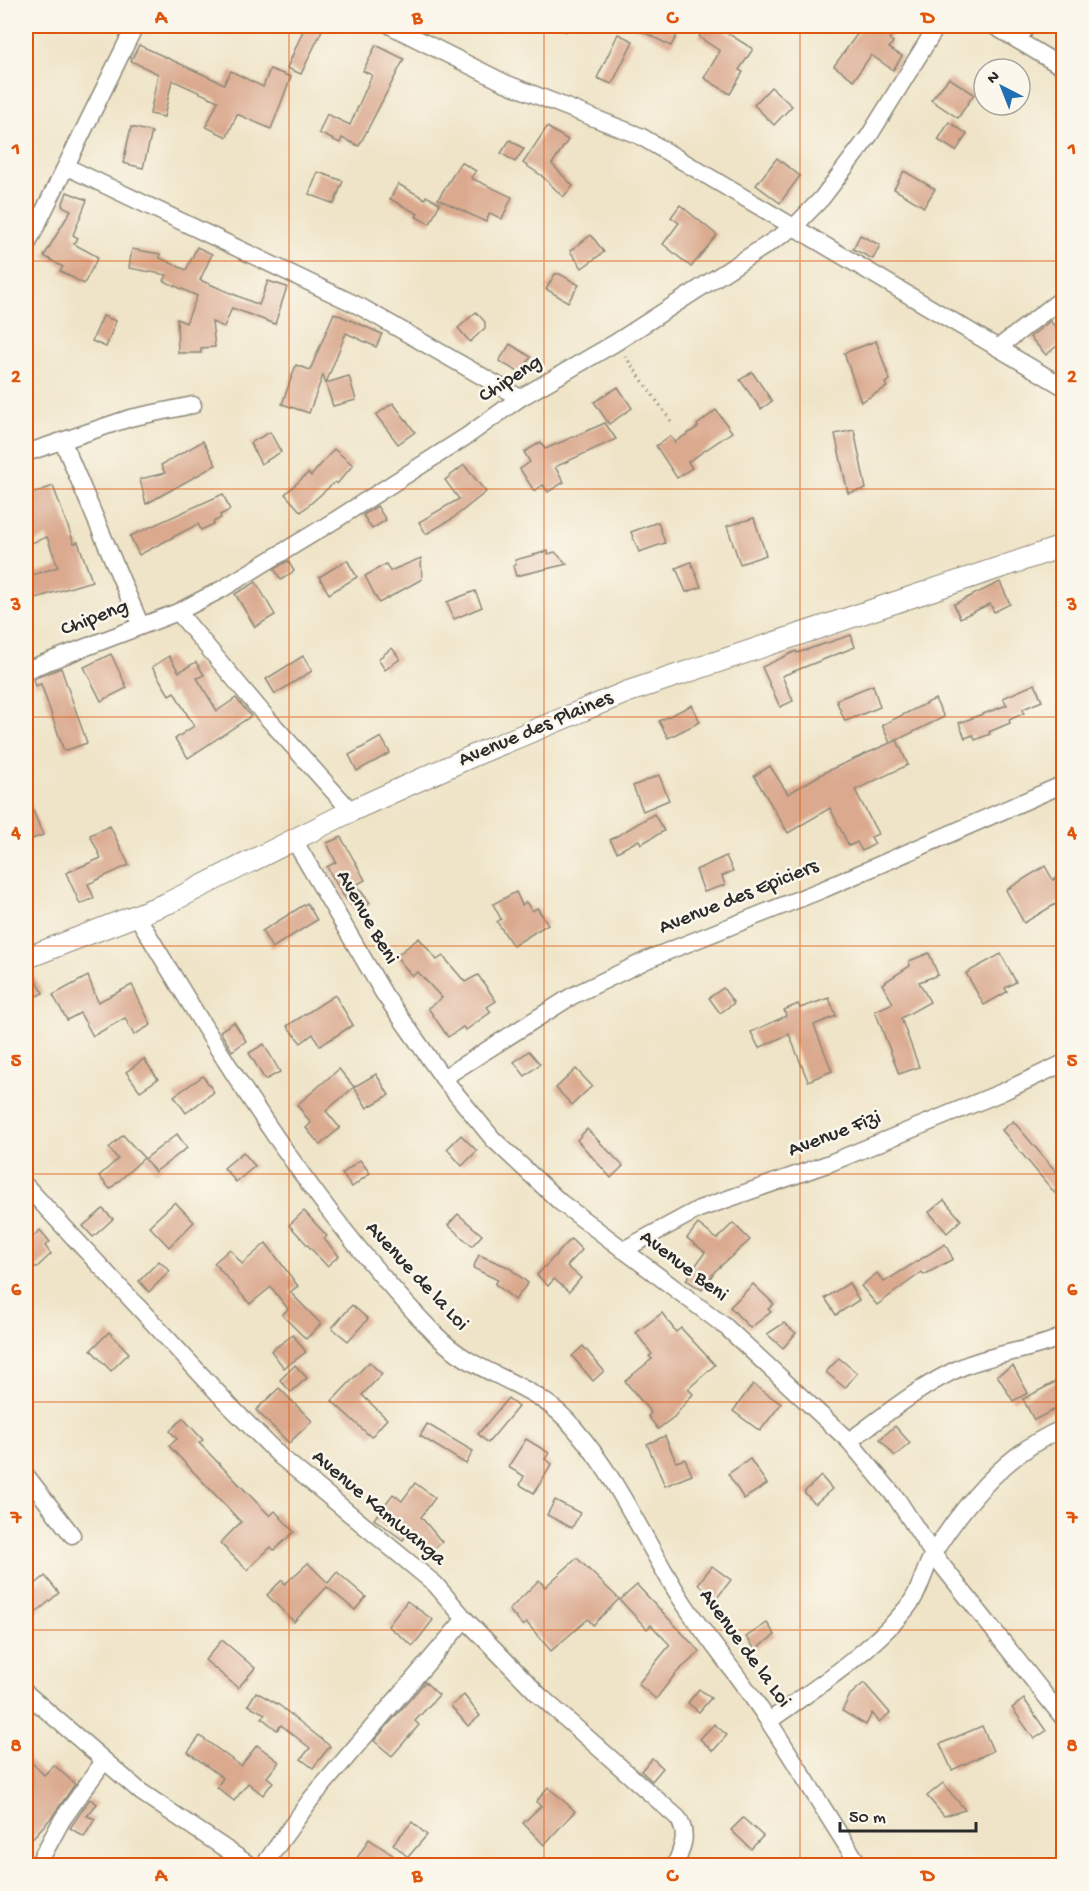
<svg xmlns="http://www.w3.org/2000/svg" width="1089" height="1891" viewBox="0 0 1089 1891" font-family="'Gochi Hand',sans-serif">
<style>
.building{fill:#daa98e}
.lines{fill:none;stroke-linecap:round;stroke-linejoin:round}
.minor-casing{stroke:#8d8879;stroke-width:19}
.tertiary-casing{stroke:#8d8879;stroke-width:23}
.path{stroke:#8d8879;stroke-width:3;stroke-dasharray:1.5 4.5;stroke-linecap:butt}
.minor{stroke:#fff;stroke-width:16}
.tertiary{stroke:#fff;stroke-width:21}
.grid{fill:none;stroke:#df570e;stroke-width:1.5;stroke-opacity:0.55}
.labels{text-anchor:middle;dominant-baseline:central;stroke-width:5;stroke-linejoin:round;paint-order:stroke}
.street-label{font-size:21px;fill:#2b2b2b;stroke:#fbf7ec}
.neatline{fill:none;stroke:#df570e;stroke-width:2}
.grid-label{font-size:20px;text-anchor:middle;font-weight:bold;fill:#df570e}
</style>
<rect width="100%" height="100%" fill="#fbf7ec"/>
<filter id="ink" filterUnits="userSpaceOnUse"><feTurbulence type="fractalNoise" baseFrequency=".0167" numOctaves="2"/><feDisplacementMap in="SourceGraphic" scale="12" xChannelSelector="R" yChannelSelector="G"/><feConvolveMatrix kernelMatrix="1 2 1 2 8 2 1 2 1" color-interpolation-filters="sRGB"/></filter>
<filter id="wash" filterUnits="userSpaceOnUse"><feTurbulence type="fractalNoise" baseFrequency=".008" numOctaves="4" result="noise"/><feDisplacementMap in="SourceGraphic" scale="24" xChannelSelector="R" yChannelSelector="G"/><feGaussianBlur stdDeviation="1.35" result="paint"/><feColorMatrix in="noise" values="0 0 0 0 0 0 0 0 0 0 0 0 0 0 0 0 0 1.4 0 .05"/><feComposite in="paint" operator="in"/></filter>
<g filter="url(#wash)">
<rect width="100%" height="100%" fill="#efe4c7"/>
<g id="blocks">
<g class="building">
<polygon points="305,26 324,26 301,74 287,68"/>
<polygon points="632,26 664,26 678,33 671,46"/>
<polygon points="706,26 716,26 753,49 739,70 743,72 730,94 704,78 720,51 699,37"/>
<polygon points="863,26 898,26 889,39 893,42 889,48 902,56 893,70 871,55 854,80 834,66"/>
<polygon points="618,34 633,41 612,84 597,78"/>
<polygon points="139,45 224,84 231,71 263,87 270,69 291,77 271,129 237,114 227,137 206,127 218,101 172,80 164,117 150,114 158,74 131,61"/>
<polygon points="376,45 404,59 359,146 342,138 340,143 319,133 327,114 350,125 372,75 363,71"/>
<polygon points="949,78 974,94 958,118 931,100"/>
<polygon points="771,87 792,106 774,125 754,105"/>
<polygon points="949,122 967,134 956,151 938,140"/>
<polygon points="131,127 152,132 143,168 123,163"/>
<polygon points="547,127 568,140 552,164 573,186 563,197 542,176 523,163"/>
<polygon points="510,140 524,149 515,162 501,153"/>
<polygon points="777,158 800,176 780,203 756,185"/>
<polygon points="461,162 476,171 471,178 512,197 502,219 490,213 486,222 438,199"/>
<polygon points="904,171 935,189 924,207 894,189"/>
<polygon points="318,172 343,181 334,204 309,194"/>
<polygon points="398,184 425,199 426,196 440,203 430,224 416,217 418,214 390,199"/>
<polygon points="67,192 87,200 73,235 78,238 74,244 98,257 84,284 60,271 63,267 44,256 71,210 62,206"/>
<polygon points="680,205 717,235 691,267 663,244 679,223 671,217"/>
<polygon points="591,235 604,252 582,268 570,251"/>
<polygon points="860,235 880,245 873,259 853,249"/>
<polygon points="197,247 212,254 200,280 259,305 268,281 287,287 275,324 232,308 224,327 212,322 215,347 201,348 201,353 178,353 177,319 186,323 197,296 164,281 167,275 129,268 132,249 160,254 160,258 186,270"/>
<polygon points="555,274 560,274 579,285 568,302 546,289"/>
<polygon points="476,312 485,322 485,328 470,342 458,328"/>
<polygon points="334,313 382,334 376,347 346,333 326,383 349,376 356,400 333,406 323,375 309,413 282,404 296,365 310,370"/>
<polygon points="103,316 116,321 106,347 92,341"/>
<polygon points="1050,321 1064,336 1064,340 1046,355 1030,337"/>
<polygon points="876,341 890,380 885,383 887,387 861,402 844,353"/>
<polygon points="510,344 531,357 520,373 499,361"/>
<polygon points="752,372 772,401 761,409 740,380"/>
<polygon points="618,387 632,408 609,424 594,402"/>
<polygon points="393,403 415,432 398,444 376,415"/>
<polygon points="716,410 732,432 688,462 692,468 677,478 656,446 670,436 675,442 698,427 697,425"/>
<polygon points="605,423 616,439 555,467 564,482 548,492 543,485 534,491 520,469 530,462 524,452 541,442 545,449"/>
<polygon points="854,430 866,489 848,493 835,434"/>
<polygon points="270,432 281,452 261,464 250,443"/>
<polygon points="203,441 216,465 146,504 140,479 165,473 161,465"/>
<polygon points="334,449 353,465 337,484 335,482 301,512 285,494 308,473 311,476"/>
<polygon points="464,465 486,492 452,519 426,534 419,522 459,499 445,480"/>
<polygon points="53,486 74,543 78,542 92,581 26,601 26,577 58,567 47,537 26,545 26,496"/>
<polygon points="223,494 230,510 220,515 221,518 213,522 214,524 201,530 198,524 139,555 130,536"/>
<polygon points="377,506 386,520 372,529 363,515"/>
<polygon points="754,518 766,555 740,564 727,526"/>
<polygon points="658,522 665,543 639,552 631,532"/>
<polygon points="548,551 548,554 555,552 567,564 516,576 513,566 516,565 515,560"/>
<polygon points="421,558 422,579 379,603 365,576 386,564 390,571"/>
<polygon points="347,560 357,577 329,594 319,577"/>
<polygon points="288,561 294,571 281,580 274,569"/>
<polygon points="691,562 701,587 686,592 676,568"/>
<polygon points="256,582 275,615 255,627 235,594"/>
<polygon points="1000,582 1010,604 994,612 990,604 960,618 954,604"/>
<polygon points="475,591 482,607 454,619 447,602"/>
<polygon points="851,635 855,647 782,676 793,701 780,707 762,667 796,651 797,653"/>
<polygon points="392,648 400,659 385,670 378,659"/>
<polygon points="111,654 127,688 101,701 84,667"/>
<polygon points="169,656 179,672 196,662 204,675 197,678 217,711 236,698 251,716 188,758 175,739 194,726 174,692 169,695 152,667"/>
<polygon points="303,656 312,671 275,694 266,679"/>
<polygon points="61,668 87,743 64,751 41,684 35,686 33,679"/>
<polygon points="1035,684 1042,701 1023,709 1024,713 1009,720 1010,723 989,732 990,734 975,740 973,735 965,738 959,723 1007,705 1003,698"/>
<polygon points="873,685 880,707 845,721 836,700"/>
<polygon points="935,699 944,717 891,743 897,740 908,765 855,790 878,834 871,837 875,844 862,851 857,842 849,846 830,808 788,833 754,776 770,766 788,794 825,772 890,743 882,725"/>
<polygon points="692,705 700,722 668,738 659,721"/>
<polygon points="381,737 390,753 357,771 349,755"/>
<polygon points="659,775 669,800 643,811 633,786"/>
<polygon points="26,793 43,835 29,840 26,830"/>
<polygon points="654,814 664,831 641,844 639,840 617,852 610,840"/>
<polygon points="110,826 129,865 88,884 94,898 80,904 66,873 101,858 90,835"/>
<polygon points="341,837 365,880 356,885 370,903 358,913 343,895 327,867 336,862 327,843"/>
<polygon points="726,856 733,871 722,876 725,885 704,892 696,870"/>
<polygon points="1045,866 1053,880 1064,874 1064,899 1024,923 1006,890"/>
<polygon points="516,892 522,905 526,902 532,911 537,908 548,924 513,946 497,922 501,919 493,904"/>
<polygon points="307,903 317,920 272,948 262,931"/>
<polygon points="419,938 437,960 443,956 465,982 478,975 496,1001 487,1007 491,1012 466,1030 463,1027 448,1037 428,1008 442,998 418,972 412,976 396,956"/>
<polygon points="929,953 938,975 919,982 930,1002 901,1018 919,1067 899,1074 875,1011 893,1003 882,984 910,966 909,961"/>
<polygon points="1001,954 1016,982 1005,988 1007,992 984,1005 966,973"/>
<polygon points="31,970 43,993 26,1001 26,971"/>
<polygon points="88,976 98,1002 132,985 151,1025 134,1035 125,1018 93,1036 80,1013 67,1020 53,995"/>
<polygon points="723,988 734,1003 720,1013 709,998"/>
<polygon points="335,995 353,1025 320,1046 313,1034 301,1043 287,1026"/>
<polygon points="829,998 836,1016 814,1025 832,1071 808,1081 789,1034 759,1048 751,1032 786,1016 784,1010 798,1004 800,1008"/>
<polygon points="234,1022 246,1041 232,1051 220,1031"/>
<polygon points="264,1044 280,1072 265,1080 249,1053"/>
<polygon points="529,1051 540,1064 525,1076 514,1062"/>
<polygon points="144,1059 158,1079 140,1091 126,1072"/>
<polygon points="339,1069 354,1087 326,1111 340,1128 320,1145 306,1128 311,1123 297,1105"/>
<polygon points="576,1069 592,1086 572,1105 556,1088"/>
<polygon points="376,1074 389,1095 367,1108 354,1087"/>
<polygon points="203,1076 214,1092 186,1113 174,1096"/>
<polygon points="1013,1121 1064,1181 1064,1204 1002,1130"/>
<polygon points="587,1129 623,1166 611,1178 577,1140"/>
<polygon points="177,1134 187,1148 155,1172 145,1159"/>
<polygon points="123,1135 144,1158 110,1189 99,1176 118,1159 109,1148"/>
<polygon points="461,1135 477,1151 462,1166 447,1149"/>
<polygon points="243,1152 255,1166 236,1182 224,1168"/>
<polygon points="360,1160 370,1173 352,1187 342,1174"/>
<polygon points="944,1200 961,1220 947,1233 929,1212"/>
<polygon points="175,1202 194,1222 169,1247 149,1226"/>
<polygon points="103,1209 113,1219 93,1237 83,1226"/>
<polygon points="304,1211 327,1236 324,1239 339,1256 327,1266 289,1225"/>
<polygon points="458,1214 482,1235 472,1246 448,1225"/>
<polygon points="733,1223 750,1240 715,1271 702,1290 686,1280 705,1252 687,1238 698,1224 717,1239"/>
<polygon points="40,1230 50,1242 45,1246 51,1254 36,1268 26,1256 26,1243"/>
<polygon points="571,1239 582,1250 567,1266 581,1278 569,1292 554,1279 548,1286 537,1275"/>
<polygon points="266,1243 298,1286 290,1292 321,1324 306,1339 282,1315 288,1309 271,1287 250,1304 214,1263 230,1249 242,1264"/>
<polygon points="945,1244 953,1259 924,1275 922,1272 877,1305 861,1286 877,1273 884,1282"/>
<polygon points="479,1255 508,1267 528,1283 515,1300 495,1284 498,1280 473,1268"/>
<polygon points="159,1261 170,1271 149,1292 139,1281"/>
<polygon points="849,1283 859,1300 836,1315 825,1298"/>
<polygon points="753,1284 774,1304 768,1309 771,1312 750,1328 730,1307"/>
<polygon points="352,1305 368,1319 348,1341 332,1328"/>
<polygon points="662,1313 676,1332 681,1328 715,1365 688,1389 693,1394 674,1417 658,1429 648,1416 651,1413 625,1381 652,1359 649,1356 652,1354 636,1333"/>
<polygon points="784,1323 796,1333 783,1348 767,1334"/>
<polygon points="109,1332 129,1353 111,1371 91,1350"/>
<polygon points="293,1335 306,1352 284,1368 271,1351"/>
<polygon points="583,1346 604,1371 593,1381 572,1356"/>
<polygon points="839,1358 857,1373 845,1388 826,1372"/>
<polygon points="369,1362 382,1374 362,1395 387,1419 371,1437 332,1401"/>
<polygon points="295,1365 307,1378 291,1392 280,1380"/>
<polygon points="1013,1366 1028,1393 1013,1401 997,1375"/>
<polygon points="1059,1380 1064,1388 1064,1405 1034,1420 1023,1399"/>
<polygon points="753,1384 781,1404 760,1431 733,1411"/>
<polygon points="279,1388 312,1421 289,1443 256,1410"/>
<polygon points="508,1398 518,1407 488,1443 478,1434"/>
<polygon points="183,1418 203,1440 199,1443 270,1516 275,1511 294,1532 274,1550 271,1547 247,1570 220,1543 241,1522 169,1446 177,1439 170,1431"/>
<polygon points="427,1424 473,1451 466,1464 420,1436"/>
<polygon points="895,1426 910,1443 895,1456 880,1439"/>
<polygon points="665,1436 676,1462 685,1459 692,1475 665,1486 647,1444"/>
<polygon points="526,1439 549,1453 545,1459 552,1464 534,1493 520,1485 524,1476 508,1467"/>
<polygon points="750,1459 767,1484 744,1499 728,1474"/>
<polygon points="821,1476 832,1489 815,1504 804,1492"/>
<polygon points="415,1483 435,1498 421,1517 442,1542 428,1554 410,1531 403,1540 374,1519 393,1494 402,1501"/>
<polygon points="555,1500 580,1513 572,1528 547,1515"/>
<polygon points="577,1558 619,1599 593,1625 588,1619 551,1651 527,1623 523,1626 509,1610 539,1580 545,1587"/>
<polygon points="308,1563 328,1583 337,1572 366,1597 355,1610 327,1587 294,1622 267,1595 282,1580 285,1584"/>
<polygon points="712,1566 731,1580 717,1598 698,1584"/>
<polygon points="45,1576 59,1593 26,1621 26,1592"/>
<polygon points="637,1585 700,1652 676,1673 656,1699 638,1684 670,1645 651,1625 647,1629 620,1600"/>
<polygon points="407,1601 433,1620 413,1646 388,1626"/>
<polygon points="767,1623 775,1635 755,1649 746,1637"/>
<polygon points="222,1640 255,1668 238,1688 205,1660"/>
<polygon points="425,1682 439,1695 415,1721 419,1725 392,1756 374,1741"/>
<polygon points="864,1683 890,1713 879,1722 872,1713 866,1725 842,1711 850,1695"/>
<polygon points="699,1689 711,1698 699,1712 688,1703"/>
<polygon points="256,1692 279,1705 330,1746 313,1768 301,1759 310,1748 281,1725 277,1730 262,1718 265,1714 248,1705"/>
<polygon points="464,1695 480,1716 468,1726 451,1706"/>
<polygon points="1024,1699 1046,1731 1034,1739 1012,1708"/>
<polygon points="714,1724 727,1735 713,1751 700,1739"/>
<polygon points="982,1726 993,1751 952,1770 940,1744"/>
<polygon points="200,1736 241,1766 257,1745 279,1762 267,1777 273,1782 263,1795 248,1783 234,1801 217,1787 223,1778 188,1752"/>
<polygon points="26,1757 44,1775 54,1765 75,1784 52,1817 26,1845"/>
<polygon points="652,1758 663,1768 652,1781 641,1771"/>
<polygon points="943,1783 965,1810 944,1816 927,1796"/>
<polygon points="548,1787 575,1811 544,1845 523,1823 541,1806 536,1802"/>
<polygon points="90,1799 97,1804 87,1816 95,1819 84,1837 70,1828"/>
<polygon points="743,1818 763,1836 751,1849 731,1830"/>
<polygon points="412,1822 427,1835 408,1857 393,1844"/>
<polygon points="369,1839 394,1856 388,1866 352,1866"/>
</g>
</g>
</g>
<g filter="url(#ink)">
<use href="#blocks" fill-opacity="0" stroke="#8d8879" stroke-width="1.5"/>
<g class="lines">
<g class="minor-casing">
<g id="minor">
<polyline points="391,26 505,83 640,136 1064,387"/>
<polyline points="994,26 1064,68"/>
<polyline points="1018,40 1027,26"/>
<polyline points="67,167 361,307 520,398"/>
<polyline points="26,247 135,26"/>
<polyline points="999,347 1064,297"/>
<polyline points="63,442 141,626"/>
<polyline points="26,453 130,418 193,405"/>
<polyline points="178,612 262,712 351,811"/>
<polyline points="26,670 178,612 222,589 337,519 467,436 520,398 615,343 793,228 822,198 869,136 937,26"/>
<polyline points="294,840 384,994 443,1078 493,1139 560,1202 726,1327 849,1441 897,1499 933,1554 1064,1719"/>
<path d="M137 916C226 1064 314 1211 436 1335 478 1378 535 1380 575 1429 619 1480 645 1542 681 1599 708 1641 742 1679 769 1722 800 1769 828 1818 860 1866"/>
<polyline points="443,1078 572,996 651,958 824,889 1064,784"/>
<path d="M26 1186 230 1406 281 1457 435 1584 465 1619 539 1695 678 1818C689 1835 682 1848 675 1866"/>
<polyline points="623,1250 699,1209 830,1163 1000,1093 1064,1063"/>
<path d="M849 1441C885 1415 921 1385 962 1367 995 1353 1031 1351 1064 1336"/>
<polyline points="26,1475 72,1535"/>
<polyline points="26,1693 141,1792 251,1866"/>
<path d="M769 1721C817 1687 868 1654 906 1609 921 1592 923 1571 934 1552 965 1503 1008 1451 1064 1428"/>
<polyline points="37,1866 62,1820 104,1761"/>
<polyline points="263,1866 311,1799 465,1619"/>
</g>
</g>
<g class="tertiary-casing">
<polyline id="tertiary" points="26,958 168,903 351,811 477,754 627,692 1064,546"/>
</g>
<g class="path">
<polyline points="565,32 567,26"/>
<polyline points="625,356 671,421"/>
</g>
<use href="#minor" class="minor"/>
<use href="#tertiary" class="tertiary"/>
</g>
</g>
<path class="grid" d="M289 26V1866M544 26V1866M800 26V1866M26 261H1064M26 489H1064M26 717H1064M26 946H1064M26 1174H1064M26 1402H1064M26 1630H1064"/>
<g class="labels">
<g class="street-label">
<text transform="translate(511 380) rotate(-33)">Chipeng</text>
<text transform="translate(95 619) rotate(-21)">Chipeng</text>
<text transform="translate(536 730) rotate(-23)">Avenue des Plaines</text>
<text transform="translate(739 898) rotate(-22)">Avenue des Epiciers</text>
<text transform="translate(366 918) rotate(60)">Avenue Beni</text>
<text transform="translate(835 1135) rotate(-21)">Avenue Fizi</text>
<text transform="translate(683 1267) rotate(37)">Avenue Beni</text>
<text transform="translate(416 1277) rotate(47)">Avenue de la Loi</text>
<text transform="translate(378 1509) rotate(40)">Avenue Kamwanga</text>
<text transform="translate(744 1649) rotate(54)">Avenue de la Loi</text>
</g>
</g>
<rect width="1089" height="1891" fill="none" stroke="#fbf7ec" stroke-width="66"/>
<g transform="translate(1002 87) rotate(318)"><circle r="28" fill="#fbf7ec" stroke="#a8a59f" stroke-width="1.5"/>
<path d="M0-4.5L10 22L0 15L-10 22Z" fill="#1f6fb2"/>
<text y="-9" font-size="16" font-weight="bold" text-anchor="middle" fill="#2b2b2b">N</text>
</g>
<path d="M840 1822v9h136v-9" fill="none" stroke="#2b2b2b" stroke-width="3"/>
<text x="849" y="1822" font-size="18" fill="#2b2b2b" stroke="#fbf7ec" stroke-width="4.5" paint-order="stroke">50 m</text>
<rect x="33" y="33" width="1023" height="1825" class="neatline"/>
<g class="grid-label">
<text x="161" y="23">A</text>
<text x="417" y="23">B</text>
<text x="672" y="23">C</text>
<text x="928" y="23">D</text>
<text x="16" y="154">1</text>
<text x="1072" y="154">1</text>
<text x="16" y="382">2</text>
<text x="1072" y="382">2</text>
<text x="16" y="610">3</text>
<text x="1072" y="610">3</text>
<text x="16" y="838">4</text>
<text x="1072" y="838">4</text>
<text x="16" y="1066">5</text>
<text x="1072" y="1066">5</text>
<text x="16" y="1295">6</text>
<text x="1072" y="1295">6</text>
<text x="16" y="1523">7</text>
<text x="1072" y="1523">7</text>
<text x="16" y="1751">8</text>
<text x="1072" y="1751">8</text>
<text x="161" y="1881">A</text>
<text x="417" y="1881">B</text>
<text x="672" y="1881">C</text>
<text x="928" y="1881">D</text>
</g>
</svg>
